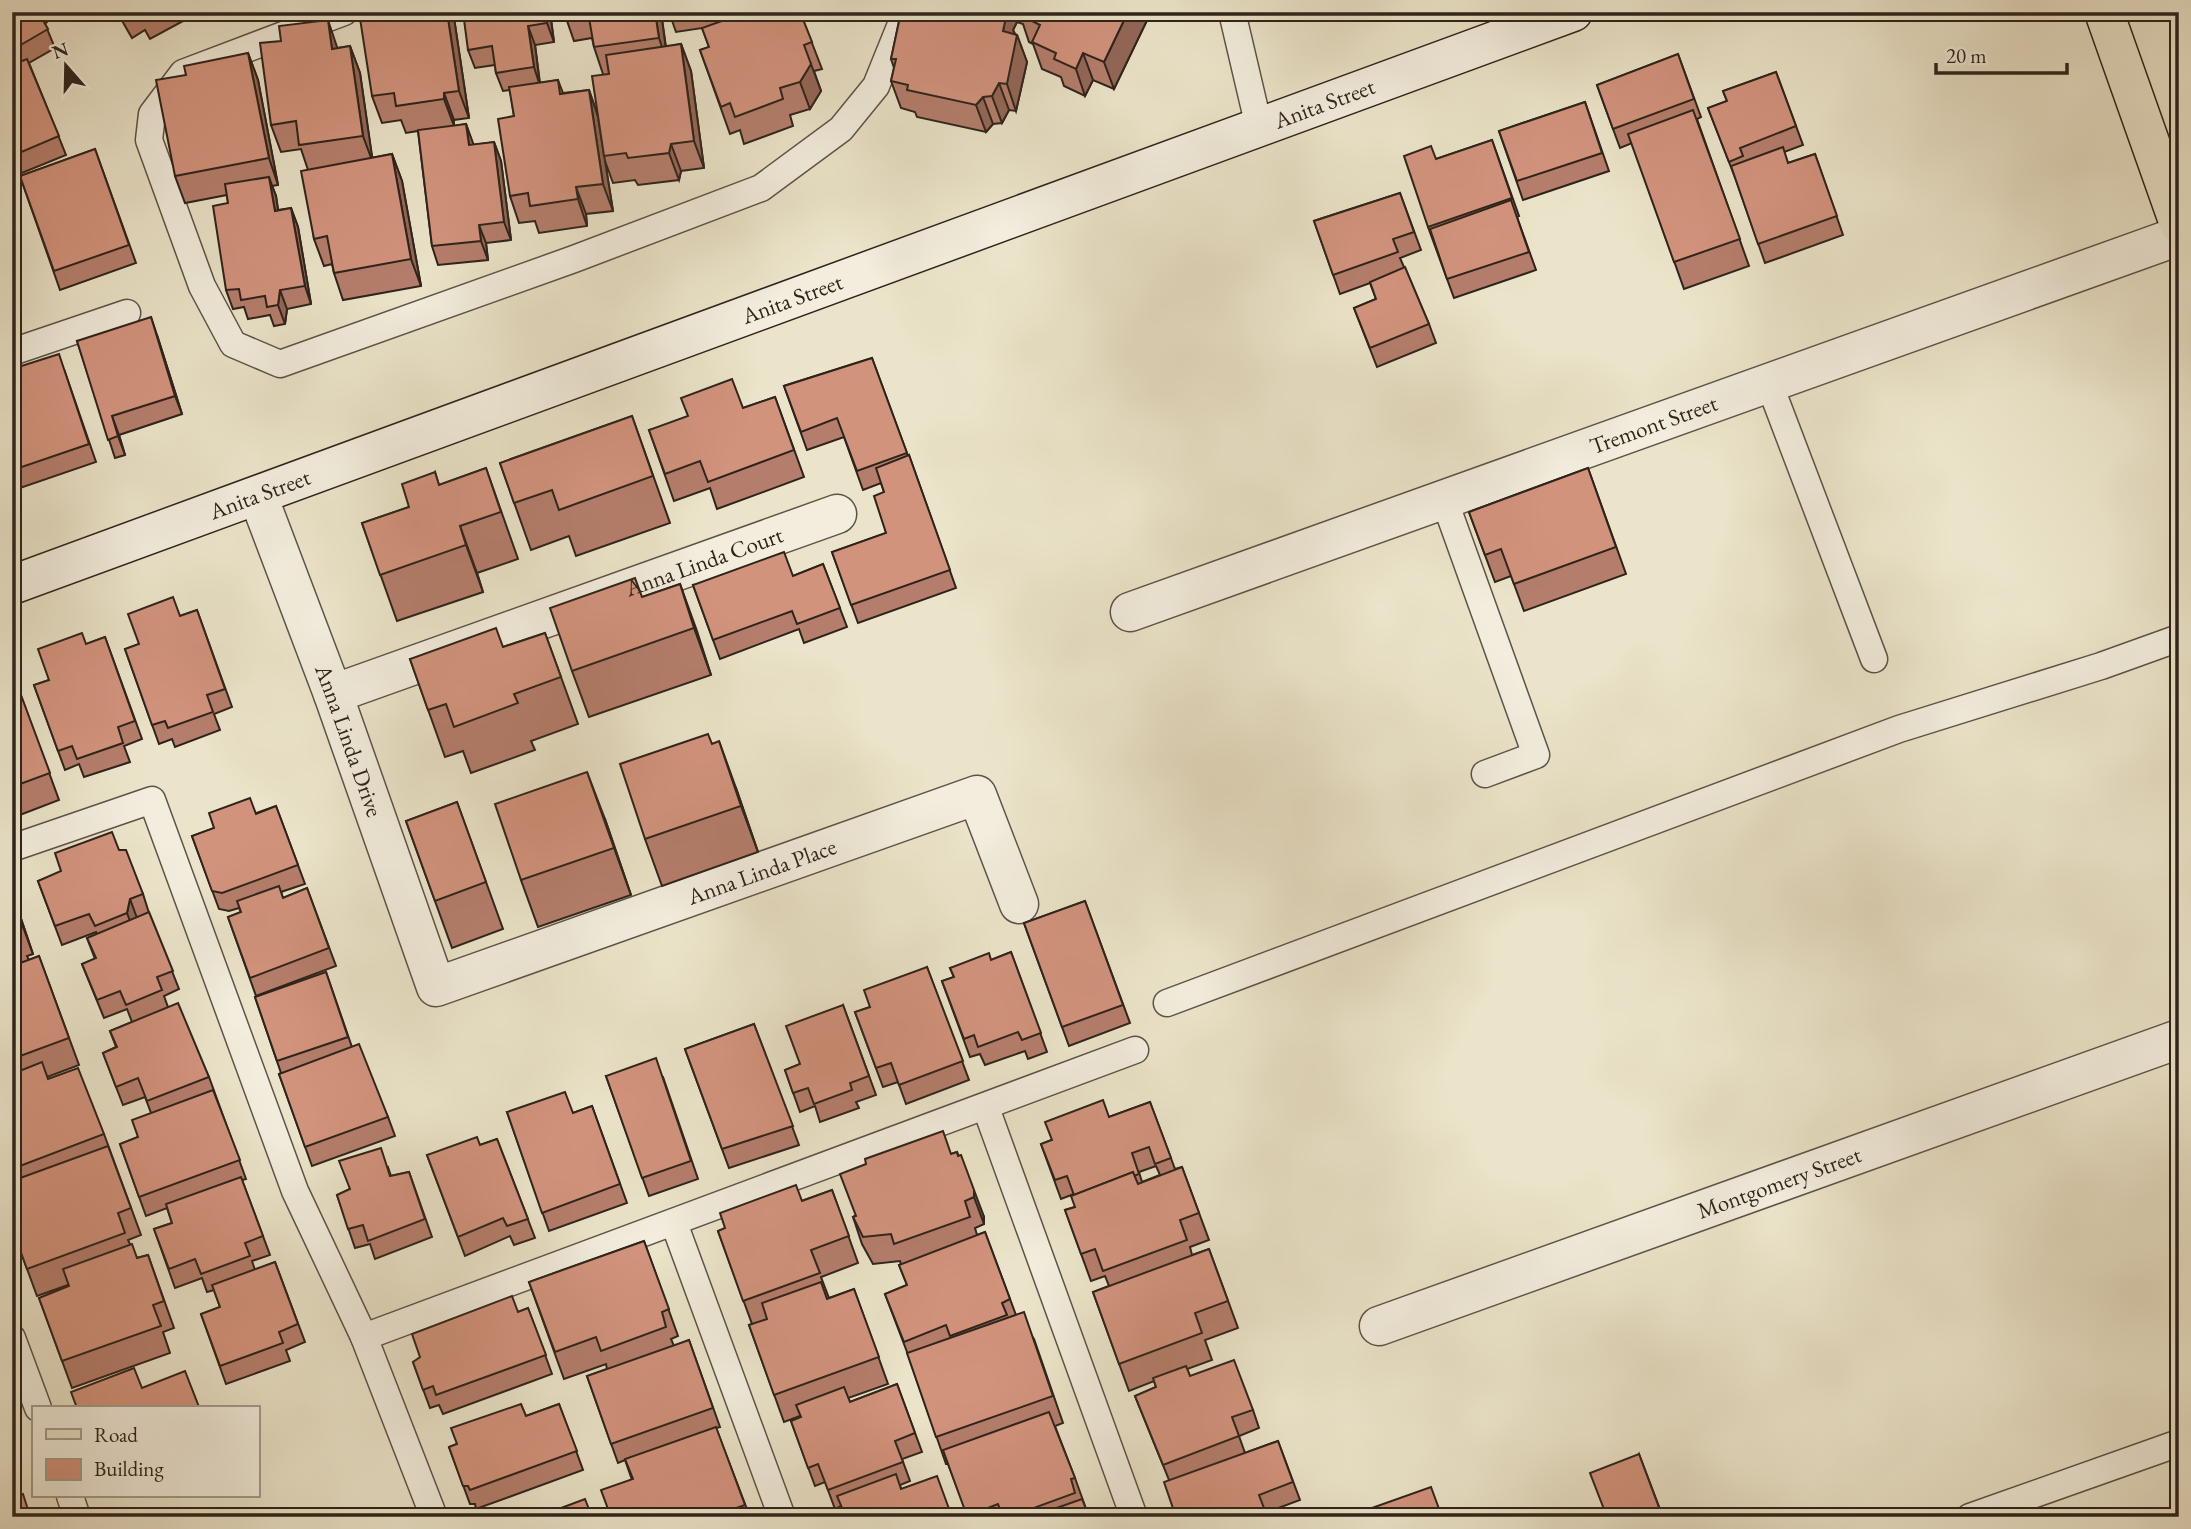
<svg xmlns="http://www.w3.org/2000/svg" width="2191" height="1529" viewBox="0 0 2191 1529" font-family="'EB Garamond',serif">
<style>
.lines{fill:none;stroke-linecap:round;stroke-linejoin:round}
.lane-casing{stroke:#5d5347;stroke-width:29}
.street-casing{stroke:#5d5347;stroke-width:41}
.secondary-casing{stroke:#2e231b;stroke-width:41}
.primary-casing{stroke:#2e231b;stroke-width:41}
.lane{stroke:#f2eddd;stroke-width:26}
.street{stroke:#f2eddd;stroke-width:38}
.secondary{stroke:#f2eddd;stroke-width:38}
.primary{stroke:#ebe4ca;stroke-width:38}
.wall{fill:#b57e6c;stroke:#2e231b;stroke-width:2;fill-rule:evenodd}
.shaded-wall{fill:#936758;stroke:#2e231b;stroke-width:2}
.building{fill:#d2937d;stroke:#2e231b;stroke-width:2}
.labels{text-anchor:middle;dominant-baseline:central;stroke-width:6;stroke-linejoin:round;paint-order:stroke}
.street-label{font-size:23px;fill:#2e231b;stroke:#f2eddd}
</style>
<rect width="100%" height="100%" fill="#ebe4ca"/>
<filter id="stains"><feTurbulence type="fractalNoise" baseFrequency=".00286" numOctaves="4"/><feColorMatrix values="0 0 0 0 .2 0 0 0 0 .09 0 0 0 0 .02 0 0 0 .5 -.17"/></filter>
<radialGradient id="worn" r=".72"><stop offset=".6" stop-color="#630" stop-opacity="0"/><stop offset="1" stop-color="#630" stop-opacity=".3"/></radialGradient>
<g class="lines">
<g class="lane-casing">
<g id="lane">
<polyline points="344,12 183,73 152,114 149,140 202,286 233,344 280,364 574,259 761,188 841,129 876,86 906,12"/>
<polyline points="1232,12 1259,127"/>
<polyline points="12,352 127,313"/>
<polyline points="1769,383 1874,659"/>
<polyline points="1444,499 1536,755 1485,774"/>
<polyline points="12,848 152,800 295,1191 364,1337 434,1517"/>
<polyline points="1167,1003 1899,729 2101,666 2179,638"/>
<polyline points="986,1108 1134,1517"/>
<polyline points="674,1223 782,1517"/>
<polyline points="364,1337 1135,1050"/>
<polyline points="12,1338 38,1408"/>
<polyline points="70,1496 77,1517"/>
<polyline points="1970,1517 2179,1443"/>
</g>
</g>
<g class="street-casing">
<g id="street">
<path id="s1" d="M258 496 333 694 436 987 977 795 1019 904"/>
<path id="s2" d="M1130 612 2179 236"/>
<path id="s3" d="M333 694 837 514"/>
<path id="s4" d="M1379 1326 2179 1039"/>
</g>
</g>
<g class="secondary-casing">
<g id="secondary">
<path id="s5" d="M12 585 1573 12"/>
</g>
</g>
<g class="primary-casing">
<polyline id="primary" points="2104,12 2179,224"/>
</g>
<use href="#lane" class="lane"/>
<use href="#street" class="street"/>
<use href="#secondary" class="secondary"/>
<use href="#primary" class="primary"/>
</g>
<g class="wall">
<polygon points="12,12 44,12 47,22 45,24 55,48 29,63 66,155 12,177"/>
<polygon points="117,12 195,12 196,14 150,39 145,30 132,38"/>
<polygon points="550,12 554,42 535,45 540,83 558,80 563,93 589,90 598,115 603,74 594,47 592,38 574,41 564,12 661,12 666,47 681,44 691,71 704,168 681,171 679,180 638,185 635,180 613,183 605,161 613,211 586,214 587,226 539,233 535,221 519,223 510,196 514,116 510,90 503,91 496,73 495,65 475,68 468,50"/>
<polygon points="669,12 800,12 822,69 814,71 821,91 810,109 790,115 793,126 744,144 740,130 730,134 700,50 709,47 702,28 676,32"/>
<polygon points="901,12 1151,12 1114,89 1093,80 1085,96 1064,86 1061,77 1042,69 1033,44 1029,42 1023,24 1017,22 1013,30 1015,34 1017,35 1027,62 1016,111 1009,110 1002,123 993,124 986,132 917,117 915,112 901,108 891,81 894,68 891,59"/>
<polygon points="454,18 469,118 454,120 454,126 466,124 473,145 494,142 501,161 511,240 486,243 488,260 438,265 432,246 418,131 406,133 401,120 382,123 372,96"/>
<polygon points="350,46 360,73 372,158 392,154 402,181 421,286 343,300 334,273 332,264 324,266 314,239 308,170 301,149 281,152 271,125 338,48"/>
<polygon points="248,53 258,80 278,185 272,186 276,196 278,210 291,208 298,227 311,304 287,309 285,324 274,326 270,315 248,319 244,307 233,309 226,290 228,203 227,195 185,203 175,176 186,75"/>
<polygon points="1678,54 1701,117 1697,119 1749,266 1684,289 1632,143 1620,148 1597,85"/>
<polygon points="1776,72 1803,145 1784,152 1788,163 1815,154 1843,235 1765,263 1736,180 1708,108 1727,101 1723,91"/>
<polygon points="1585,102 1609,171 1523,200 1499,131"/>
<polygon points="1492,140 1519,216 1517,217 1536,270 1454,298 1428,227 1436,159"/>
<polygon points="95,149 136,263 60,290 20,176"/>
<polygon points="1400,193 1421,250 1400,258 1429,324 1436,343 1377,367 1354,308 1376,299 1370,283 1340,294 1314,221"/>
<polygon points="157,335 182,414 119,435 125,455 115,458 77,341"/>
<polygon points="872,358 908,456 909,455 956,588 858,623 832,552 886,533 884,492 881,483 863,490 844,437 807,450 784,386"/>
<polygon points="65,372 96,462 20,488 12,466"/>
<polygon points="775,397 804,477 717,509 710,488 674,501 649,430 743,408"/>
<polygon points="632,416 670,523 576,556 569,536 531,550 500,463"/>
<polygon points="486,468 518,559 477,573 483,592 397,621 362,523 409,507 435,472 439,485"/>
<polygon points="1588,468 1626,574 1524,611 1511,576 1495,582 1469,512"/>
<polygon points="823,564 847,627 804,643 799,629 720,659 693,585 793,576"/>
<polygon points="680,584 711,675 589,717 572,671 642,597"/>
<polygon points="197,610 232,707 214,714 220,730 175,747 172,739 159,744 125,649 139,644 180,616"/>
<polygon points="545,633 578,724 531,741 535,750 471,773 463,751 445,757 410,659 503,647"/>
<polygon points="105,637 142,739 124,746 130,762 84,777 79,764 65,770 34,685 49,680 86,644"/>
<polygon points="12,671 59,800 12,818"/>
<polygon points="712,744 736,788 758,852 662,886 645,839"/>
<polygon points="457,802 503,929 452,948 406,821"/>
<polygon points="276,806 305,884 281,892 283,898 307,888 336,966 256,996 228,917 241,912 239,908 229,911 219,909 192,836"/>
<polygon points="605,819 631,895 538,927 521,880"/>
<polygon points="119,850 143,894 149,913 179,989 164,996 168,1007 209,1077 246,1179 242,1180 270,1255 252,1261 255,1270 275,1262 305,1342 286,1350 290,1361 226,1384 201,1314 220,1307 214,1290 207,1292 202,1278 175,1288 154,1229 172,1223 167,1208 146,1216 120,1144 138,1137 151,1113 145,1097 123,1105 103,1053 116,1047 110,1031 132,1022 127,1009 104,1018 82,964 95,959 87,938 97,934 96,932 62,945 38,881"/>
<polygon points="12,892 33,954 27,956 29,960 39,956 79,1065 47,1077 48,1079 104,1134 141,1235 128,1240 137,1258 148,1255 174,1328 163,1332 170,1353 72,1388 39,1298 69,1286 68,1285 37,1296 12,1228"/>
<polygon points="1085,901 1130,1023 1069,1046 1024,923"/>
<polygon points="1011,952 1047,1052 1028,1059 1025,1051 985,1065 980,1054 970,1057 942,981 954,977 950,968 991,960"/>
<polygon points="927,967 969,1080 906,1104 898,1082 883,1087 855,1012 870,1007"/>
<polygon points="326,972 352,1047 388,1117 395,1136 312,1166 279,1074 281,1073 255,997"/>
<polygon points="843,1005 876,1095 856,1102 859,1108 820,1122 815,1106 800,1112 785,1070 800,1064"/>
<polygon points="754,1024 799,1145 729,1168 685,1049"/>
<polygon points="606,1076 663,1077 698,1179 649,1196"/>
<path d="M1150 1102 1175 1169 1182 1167 1209 1240 1190 1247 1192 1255 1209 1249 1238 1328 1205 1340 1212 1360 1187 1369 1190 1376 1253 1410 1259 1428 1239 1436 1245 1453 1278 1441 1300 1500 1265 1513 1169 1480 1135 1396 1156 1387 1154 1381 1129 1391 1093 1292 1109 1286 1105 1276 1091 1281 1065 1210 1075 1207 1074 1194 1061 1199 1041 1144 1109 1117ZM1156 1166 1160 1175 1142 1182 1139 1172Z"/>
<polygon points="592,1106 627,1203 549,1231 507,1112 573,1113"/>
<polygon points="497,1139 535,1238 514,1245 510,1236 465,1256 427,1155 480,1145"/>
<polygon points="957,1152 984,1217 984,1224 975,1228 977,1235 985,1232 1016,1315 1034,1339 1063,1423 1055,1426 1075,1478 1089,1517 968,1517 948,1464 946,1464 907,1352 885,1294 907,1285 899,1265 901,1264 900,1261 873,1264 862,1244 853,1217 951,1154"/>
<polygon points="388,1167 391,1176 409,1172 432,1237 375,1259 370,1244 355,1248 337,1195 350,1189"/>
<polygon points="832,1190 858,1263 821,1277 829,1298 854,1289 888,1384 848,1398 850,1402 897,1384 922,1452 902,1459 910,1481 900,1485 901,1489 952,1517 842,1508 841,1506 835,1509 825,1482 815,1486 791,1421 800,1416 784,1422 749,1325 752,1324 718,1231"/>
<polygon points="644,1241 678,1336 671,1339 674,1346 689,1340 720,1427 716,1428 750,1517 611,1517 632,1480 625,1460 618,1463 587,1376 607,1369 606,1364 564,1379 529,1282"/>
<polygon points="528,1308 552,1374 443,1414 439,1405 430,1408 413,1362 518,1312"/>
<polygon points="559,1404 583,1470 476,1509 475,1504 470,1504 449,1447 526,1416"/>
<polygon points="1639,1454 1663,1517 1607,1517"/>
</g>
<g class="shaded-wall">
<polygon points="447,12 452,12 454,18 469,118 459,91"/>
<polygon points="546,12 550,12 554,42 547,23"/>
<polygon points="655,12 661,12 668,65 659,38"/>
<polygon points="1006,12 1013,12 1017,22 1013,30 1017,39 1017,35 1027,62 1016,111 1007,84 1003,31"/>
<polygon points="1128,12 1151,12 1114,89 1104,62"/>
<polygon points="328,20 337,47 342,76 332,49"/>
<polygon points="528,26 535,45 540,86 534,67"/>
<polygon points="681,44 691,71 704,168 694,141"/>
<polygon points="350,46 360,73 373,163 363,136"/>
<polygon points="248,53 258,80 278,185 269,158"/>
<polygon points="1083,53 1093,80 1085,96 1076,69"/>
<polygon points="811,64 821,91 810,109 800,82"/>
<polygon points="999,83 1009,110 1002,123 992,96"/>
<polygon points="589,90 598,117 613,211 603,184"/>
<polygon points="444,93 454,120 454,126 444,99"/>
<polygon points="983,97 993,124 986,132 976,105"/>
<polygon points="466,124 473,143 475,164 469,145"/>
<polygon points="494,142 501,161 511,240 504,222"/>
<polygon points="671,144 681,171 679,180 669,153"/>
<polygon points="392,154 402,181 421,286 411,259"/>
<polygon points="269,177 276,196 281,230 275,211"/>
<polygon points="576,187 586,214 587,226 578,199"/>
<polygon points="291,208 298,227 311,304 305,286"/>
<polygon points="479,225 486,243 488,260 481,241"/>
<polygon points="280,290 287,309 285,324 278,305"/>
<polygon points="151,317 157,335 182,414 175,396"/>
<polygon points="112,416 119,435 125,455 118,436"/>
<polygon points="460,526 477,573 483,592 466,545"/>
<polygon points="680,584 697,631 711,675 694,628"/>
<polygon points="719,741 736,788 758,852 741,806"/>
<polygon points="587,772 605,819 631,895 614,848"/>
<polygon points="12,892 33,954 23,927"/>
<polygon points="130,899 137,918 134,932 127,913"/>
<polygon points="974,1190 984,1217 984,1224 974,1197"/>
</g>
<g class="building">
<polygon points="12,12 38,12 48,29 12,50"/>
<polygon points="359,12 447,12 459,91 444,93 444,99 396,106 394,93 372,96"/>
<polygon points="463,12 546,12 547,23 528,26 534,67 496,73 492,46 468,50"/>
<polygon points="588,12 655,12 659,38 594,47"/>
<polygon points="747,12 800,12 812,42 804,45 811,64 800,82 780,88 783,99 735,117 730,103 721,107 700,50 709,47 702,28"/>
<polygon points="901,12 1007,13 1003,31 1017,35 1007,84 999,83 992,96 983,97 976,105 907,90 908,85 891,81 896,59 891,59"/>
<polygon points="1021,12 1128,12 1104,62 1083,53 1076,69 1054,59 1056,53 1032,42 1040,25 1020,15"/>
<polygon points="328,20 332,49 350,46 363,136 299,145 296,121 271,125 260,43 281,41 279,26"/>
<polygon points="681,44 694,141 671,144 669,153 628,158 626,153 604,156 592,76 609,74 606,55"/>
<polygon points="248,53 269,158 175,176 156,80 186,75 184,66"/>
<polygon points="1678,54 1694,99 1613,129 1597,85"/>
<polygon points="27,59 59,136 12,156 12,65"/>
<polygon points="1776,72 1796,126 1740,148 1743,156 1729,162 1708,108 1727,101 1723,91"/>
<polygon points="558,80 560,94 589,90 603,184 576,187 578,199 530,206 528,193 510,196 498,119 514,116 509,87"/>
<polygon points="1585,102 1602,153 1517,181 1499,131"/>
<polygon points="1693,110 1740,239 1674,262 1628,134"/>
<polygon points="466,124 469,145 494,142 504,222 479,225 481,241 432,246 418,130"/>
<polygon points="1492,140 1512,198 1428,227 1404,156 1431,146 1436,159"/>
<polygon points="1783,147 1788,163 1815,154 1837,216 1758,244 1731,166"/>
<polygon points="95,149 129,245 54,271 20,176"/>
<polygon points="392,154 411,259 334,273 327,236 314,239 301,171"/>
<polygon points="269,177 275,211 291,208 305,286 280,290 278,305 267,307 265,296 241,300 239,289 226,290 213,206 228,203 225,184"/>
<polygon points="1400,193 1414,232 1393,239 1398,252 1333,275 1314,221"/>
<polygon points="1511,200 1529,252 1447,279 1430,229"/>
<polygon points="1405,267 1429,324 1370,348 1354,308 1376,299 1370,282"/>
<polygon points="151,317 175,396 112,416 118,436 108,440 77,341"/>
<polygon points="59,354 89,444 13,470 12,466 12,369"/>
<polygon points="872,358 907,453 857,471 837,418 801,432 784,386"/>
<polygon points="732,379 743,408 775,397 794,450 708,482 700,461 665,474 649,430 688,416 681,398"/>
<polygon points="632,416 653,476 559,510 552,490 514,503 500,463"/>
<polygon points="909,455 950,570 851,605 832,552 886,533 874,496 884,492 876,468"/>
<polygon points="486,468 501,512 460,526 466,545 380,575 362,523 409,507 402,484 435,472 439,485"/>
<polygon points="1588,468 1616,547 1514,584 1501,549 1485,555 1469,512"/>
<polygon points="784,552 793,576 823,564 840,608 797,624 792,611 713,640 693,585"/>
<polygon points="635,578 642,597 680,584 694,628 572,671 550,608"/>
<polygon points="173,597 180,616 197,610 225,689 207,695 213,712 168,728 165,721 152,725 125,649 139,644 128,614"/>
<polygon points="496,628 503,647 545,633 561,677 514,694 518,703 454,727 446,704 428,710 410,659"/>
<polygon points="82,633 86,644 105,637 135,721 118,727 123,743 77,759 72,746 58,751 34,685 49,680 38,649"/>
<polygon points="12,671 50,773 12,787"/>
<polygon points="708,734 712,744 719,741 741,806 645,839 620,764"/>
<polygon points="587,772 614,848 521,880 495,804"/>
<polygon points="250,798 256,814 276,806 298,865 222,893 212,891 192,836 214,828 209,813"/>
<polygon points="457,802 486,882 435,901 406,821"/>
<polygon points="112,832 119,850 126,850 143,894 130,899 127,913 95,926 89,914 55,926 38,881 61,871 55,853"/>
<polygon points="279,886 283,898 307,888 329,948 250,978 228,917 241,912 237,901"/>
<polygon points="12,894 23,927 17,929 21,939 12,942"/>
<polygon points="1085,901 1123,1005 1062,1027 1024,923"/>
<polygon points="149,912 173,971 157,977 162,990 126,1005 120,991 97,1000 82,964 96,958 87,938"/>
<polygon points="1011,952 1041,1033 1022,1040 1018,1032 978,1047 974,1035 964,1039 942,981 954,977 950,968 989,953 991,960"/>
<polygon points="39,956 69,1038 12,1059 12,966"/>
<polygon points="927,967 963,1061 899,1085 891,1063 876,1068 855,1012 870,1007 864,990"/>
<polygon points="326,972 348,1037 277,1061 255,997"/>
<polygon points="178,1003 209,1077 147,1101 138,1078 116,1087 103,1053 117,1047 110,1031"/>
<polygon points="843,1005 869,1076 850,1083 852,1090 814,1104 808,1088 793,1093 785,1070 800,1064 786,1026"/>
<polygon points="754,1024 793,1126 722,1149 685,1049"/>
<polygon points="359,1044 388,1117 305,1147 279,1074"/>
<polygon points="656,1058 691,1161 642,1178 606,1076"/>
<polygon points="42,1062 48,1079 78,1068 104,1134 12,1169 12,1074"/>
<polygon points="213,1090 240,1160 139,1197 120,1144 138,1137 132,1120"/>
<polygon points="565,1092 573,1113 592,1106 620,1184 542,1213 507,1112"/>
<polygon points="1103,1100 1109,1117 1150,1102 1171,1158 1155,1164 1149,1147 1132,1153 1139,1174 1134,1176 1133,1172 1074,1195 1067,1176 1055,1180 1041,1144 1052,1140 1045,1122"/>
<polygon points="943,1131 951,1154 957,1152 958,1156 961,1155 974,1190 974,1197 965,1201 970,1217 894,1244 891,1234 863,1237 853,1217 856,1216 840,1174 866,1164 865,1159"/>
<polygon points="477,1137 480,1145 497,1139 528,1219 507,1226 503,1218 458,1237 427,1155"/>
<polygon points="108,1146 131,1208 118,1213 125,1233 27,1269 12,1228 12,1181"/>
<polygon points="381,1148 390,1176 409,1172 425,1219 368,1241 363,1225 348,1229 337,1195 350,1189 339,1161"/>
<polygon points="1182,1167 1199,1213 1180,1220 1187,1240 1103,1271 1095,1249 1081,1254 1065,1210 1075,1207 1071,1196 1133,1172 1138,1184"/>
<polygon points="241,1177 263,1236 245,1243 250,1256 201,1274 195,1259 169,1269 154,1229 172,1223 166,1204"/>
<polygon points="796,1185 802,1201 832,1190 849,1236 811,1250 820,1273 743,1301 718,1231 725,1228 720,1213"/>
<polygon points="985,1232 1010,1299 1002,1303 1007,1315 950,1336 946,1325 904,1342 885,1294 907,1285 899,1265"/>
<polygon points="644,1241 669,1309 662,1312 666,1327 601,1351 596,1337 555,1352 529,1282"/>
<polygon points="132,1244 137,1258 148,1255 164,1301 153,1305 161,1326 62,1361 39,1298 69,1286 63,1269"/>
<polygon points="1209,1249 1228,1301 1195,1313 1202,1333 1119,1364 1093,1292"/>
<polygon points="275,1262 298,1324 279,1332 283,1343 220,1366 201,1314 220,1307 212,1285"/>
<polygon points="821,1282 827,1299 854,1289 879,1357 774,1395 749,1325 767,1319 762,1303"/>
<polygon points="512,1296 518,1312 528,1308 546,1355 436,1395 433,1386 423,1390 413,1362 420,1357 412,1334"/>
<polygon points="1024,1312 1053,1396 936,1437 907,1353"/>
<polygon points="689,1340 713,1408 611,1444 587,1376"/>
<polygon points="1234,1360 1253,1410 1232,1417 1239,1436 1163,1465 1135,1396 1156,1387 1153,1378 1186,1366 1190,1376"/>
<polygon points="134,1368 142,1388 185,1371 199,1407 77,1408 71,1392"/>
<polygon points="897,1384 915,1433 895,1441 903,1462 828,1490 818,1464 808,1468 791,1421 801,1417 796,1405 844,1387 850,1402"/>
<polygon points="521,1404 526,1416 559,1404 577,1451 470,1490 468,1486 463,1486 449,1447 457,1444 451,1428"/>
<polygon points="1049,1412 1075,1478 1071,1479 1075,1493 1009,1517 1003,1517 998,1504 967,1516 943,1450"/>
<polygon points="716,1427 745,1505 711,1517 611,1517 601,1490 633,1479 625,1459"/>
<polygon points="1278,1441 1293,1482 1259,1495 1267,1516 1176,1517 1164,1482"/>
<polygon points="1639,1454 1661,1513 1651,1517 1607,1517 1590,1473"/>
<polygon points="896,1474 901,1489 937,1476 952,1517 826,1517 825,1514 842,1508 837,1496"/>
<polygon points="1431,1487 1442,1517 1369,1517 1366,1510"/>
<polygon points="23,1494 30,1516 12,1517 12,1498"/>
<polygon points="585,1499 592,1517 537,1517"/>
<polygon points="1082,1499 1089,1517 1031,1517"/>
</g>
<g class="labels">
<g class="street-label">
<text stroke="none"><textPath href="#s5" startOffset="1398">Anita Street</textPath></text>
<text stroke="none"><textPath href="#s5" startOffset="831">Anita Street</textPath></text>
<text stroke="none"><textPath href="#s2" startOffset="556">Tremont Street</textPath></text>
<text stroke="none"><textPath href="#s5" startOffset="264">Anita Street</textPath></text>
<text stroke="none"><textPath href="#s3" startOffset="394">Anna Linda Court</textPath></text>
<text stroke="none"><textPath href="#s1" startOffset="261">Anna Linda Drive</textPath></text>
<text stroke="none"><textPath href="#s1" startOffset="868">Anna Linda Place</textPath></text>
<text stroke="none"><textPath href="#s4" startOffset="425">Montgomery Street</textPath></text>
</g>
</g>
<rect width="2191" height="1529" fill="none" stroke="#ebe4ca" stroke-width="42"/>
<rect x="14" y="14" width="2163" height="1501" fill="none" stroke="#2e231b" stroke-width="3.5"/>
<rect x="21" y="21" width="2149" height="1487" fill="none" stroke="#2e231b" stroke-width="2"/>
<rect x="32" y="1406" width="228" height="91" fill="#f2eddd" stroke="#a49c8f" stroke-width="2"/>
<rect x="46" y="1429" width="35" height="10" fill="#ebe4ca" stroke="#a49c8f" stroke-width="2"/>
<text x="94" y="1442" font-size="21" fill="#2e231b">Road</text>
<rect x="46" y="1459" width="35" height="21" fill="#d2937d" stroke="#a49c8f" stroke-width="2"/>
<text x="94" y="1476" font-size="21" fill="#2e231b">Building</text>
<g transform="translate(66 66) rotate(340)" stroke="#f2eddd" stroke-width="5" paint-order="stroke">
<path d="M0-5L12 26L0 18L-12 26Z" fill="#2e231b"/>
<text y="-10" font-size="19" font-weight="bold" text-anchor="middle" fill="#2e231b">N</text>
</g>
<path d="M1936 63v10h131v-10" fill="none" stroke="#2e231b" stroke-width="3.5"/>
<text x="1946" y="63" font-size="21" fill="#2e231b" stroke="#f2eddd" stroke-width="5" paint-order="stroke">20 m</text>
<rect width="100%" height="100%" filter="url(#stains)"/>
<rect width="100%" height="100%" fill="url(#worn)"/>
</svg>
